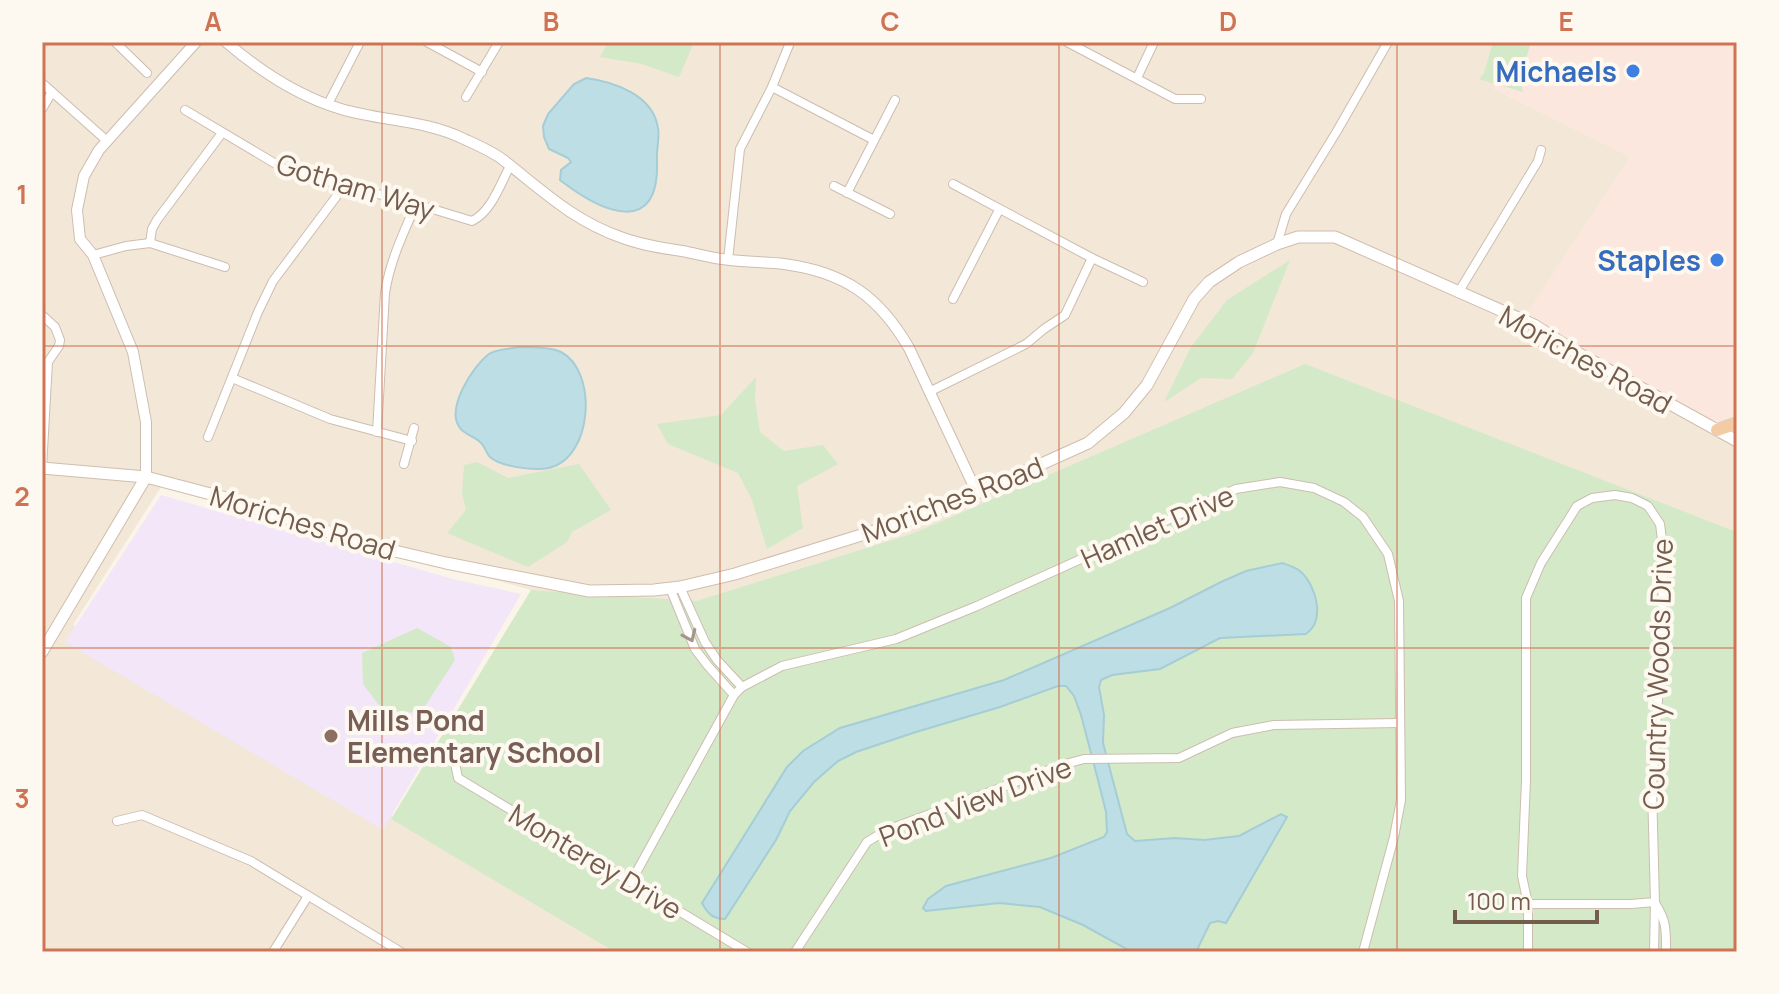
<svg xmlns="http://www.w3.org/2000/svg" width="1779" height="994" viewBox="0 0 1779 994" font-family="Manrope,sans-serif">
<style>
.residential{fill:#f3e7d8}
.commercial{fill:#fbe7de}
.education{fill:#f2e6f8}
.green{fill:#d4e9c8}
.water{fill:#bedee5;stroke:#a5cdd6;stroke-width:2}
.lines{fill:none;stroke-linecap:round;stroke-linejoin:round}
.minor-casing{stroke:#cdbdb0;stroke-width:10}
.tertiary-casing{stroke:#cdbdb0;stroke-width:12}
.secondary-casing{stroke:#d0bead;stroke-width:13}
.trunk-casing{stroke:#d8d2cd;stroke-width:14}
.minor{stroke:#fff;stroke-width:8}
.tertiary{stroke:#fff;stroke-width:10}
.secondary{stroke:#fff;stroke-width:11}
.trunk{stroke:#f4cba5;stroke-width:12}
.oneway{stroke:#a5968c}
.grid{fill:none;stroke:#ce7455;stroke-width:2;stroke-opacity:0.55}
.shop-dot{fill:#3f7fe0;stroke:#fef9f0;stroke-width:3}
.education-dot{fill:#8d6e63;stroke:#fef9f0;stroke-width:3}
.labels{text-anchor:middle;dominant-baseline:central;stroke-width:8;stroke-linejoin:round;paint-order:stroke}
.shop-label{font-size:28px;font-weight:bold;fill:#366cbe;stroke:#fef9f0;text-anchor:end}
.street-label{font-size:28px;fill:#755d4e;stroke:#fef9f0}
.education-label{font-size:28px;font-weight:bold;fill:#785e54;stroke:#fef9f0;text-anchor:start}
.neatline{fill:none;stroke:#ce7455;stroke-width:3}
.grid-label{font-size:26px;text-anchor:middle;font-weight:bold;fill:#ce7455}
</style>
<rect width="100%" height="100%" fill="#fbf5e9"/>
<polygon class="residential" points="42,42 1516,42 1494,89 1631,157 1576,352 1737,434 1737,532 1305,365 914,533 696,601 531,590 161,487 73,625 618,952 42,952"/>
<polygon class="commercial" points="1516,42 1737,42 1737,426 1707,419 1576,352 1526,315 1630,157 1494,89"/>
<polygon class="education" points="161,495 453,579 521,594 383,830 65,642"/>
<g class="green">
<polygon points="608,42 694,42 679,77 642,64 600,57"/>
<polygon points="1493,42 1531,42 1520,80 1523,92 1479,79 1484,73"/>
<polygon points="1290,260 1253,353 1232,379 1201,378 1164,402 1191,347 1227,300"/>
<polygon points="1305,364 1737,532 1737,952 615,952 391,819 531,590 696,601 914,533"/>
<polygon points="756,377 755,400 760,432 784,451 823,445 838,464 797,486 803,528 767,549 752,500 738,473 668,444 657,424 721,415"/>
<polygon points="477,462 508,478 579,464 611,510 572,532 567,542 528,567 447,533 466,510 462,493 464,465"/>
<polygon points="417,628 451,647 455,660 421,712 396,713 378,704 363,684 362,653"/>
</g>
<g class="water">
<path d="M586 78C615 82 653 95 658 128 660 138 656 150 657 160 660 239 601 212 560 180L561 170 571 162 568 158 549 149 544 137 543 126 548 114 574 84Z"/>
<path d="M519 347C532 348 548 346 561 352 598 371 593 458 549 468 535 471 501 467 490 457 486 453 485 446 480 442 475 437 464 434 460 428 445 409 473 366 489 354 496 349 510 349 519 347Z"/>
<path d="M1282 563C1288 565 1295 567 1300 571 1316 585 1326 620 1306 634L1220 638 1160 669 1112 675 1101 680 1099 687 1104 715 1103 743 1127 834 1135 841 1175 838 1204 840 1239 836 1281 814 1287 817 1226 923 1218 921 1210 923 1196 952H1132L1083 925 1040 907 999 903 926 911 923 908 928 899 946 886 1051 858 1104 837 1107 832 1106 812 1097 776 1081 715 1074 696 1066 686H1058L1000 707 916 732 856 752 838 761 814 782 790 811 776 840 725 919C713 919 708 914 702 903L787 767 803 751 840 728 1004 680 1170 608 1221 582 1246 571Z"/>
</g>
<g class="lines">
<g class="minor-casing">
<g id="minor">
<polyline points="115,42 147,73"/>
<polyline points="427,42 482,72"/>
<polyline points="1067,42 1175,99 1201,99"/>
<polyline points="1137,78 1154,42"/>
<polyline points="42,83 106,140"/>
<polyline points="772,87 874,140"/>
<polyline points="466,97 499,42"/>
<polyline points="328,104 360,42"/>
<polyline points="42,109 52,92"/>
<path d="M185 110 286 170 416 204 472 221C491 212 500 185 510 166"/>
<polyline points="953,184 1092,258 1143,282"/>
<polyline points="834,186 890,214"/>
<polyline points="847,193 895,100"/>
<polyline points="150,243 152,229 157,220 222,133"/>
<polyline points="1277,244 1286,214 1337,131 1388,42"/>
<polyline points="93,255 126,246 150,243 225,267"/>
<polyline points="728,260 740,149 772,87 789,45"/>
<polyline points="1458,293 1538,161 1541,150"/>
<polyline points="953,299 999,210"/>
<polyline points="42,315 55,327 60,340 59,346 48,362 42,468"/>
<polyline points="232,378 330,419 412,441"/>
<polyline points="929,392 1026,344 1044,329 1065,315 1092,258"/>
<path d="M377 432 385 293C390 261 403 234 416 204"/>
<polyline points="208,437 258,312 273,281 336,197 343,185"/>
<polyline points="404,464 414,428"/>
<polyline points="680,587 705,642 717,660 742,687"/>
<polyline points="670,588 695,649 708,666 734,695"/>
<polyline points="455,763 458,778 747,952"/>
<polyline points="117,821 142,815 251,861 401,952"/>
<polyline points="631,882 734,695 742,687 782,666 896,639 977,606 1236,489 1280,482 1314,488 1344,502 1363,517 1388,554 1399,601 1401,800 1394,837 1363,952"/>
<path d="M1655 903C1667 922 1666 930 1666 952"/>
<polyline points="1528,904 1528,952"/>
<polyline points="273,952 308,896"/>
<polyline points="795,952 867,842 887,830 1062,765 1084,759 1179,758 1232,733 1274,725 1400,723"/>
<polyline points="1654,952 1655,902 1652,788 1662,640 1663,547 1660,524 1648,506 1632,498 1615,495 1592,498 1577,506 1541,563 1526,598 1526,780 1522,876 1528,904 1631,904 1655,902"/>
</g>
</g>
<g class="tertiary-casing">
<g id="tertiary">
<path d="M226 42C260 71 297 96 341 109 381 121 426 120 464 139 477 145 491 151 502 159 542 190 573 221 623 238 642 245 662 248 682 251 698 254 714 259 730 260 748 262 766 262 784 264 844 272 879 296 909 348L977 493"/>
<polyline points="146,477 146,422 133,352 93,255 80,239 77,210 84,176 99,150 196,42"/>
</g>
</g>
<g class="secondary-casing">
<g id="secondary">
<polyline points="42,468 146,477 222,497 369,545 446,563 589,591 654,590 680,587 735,574 910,520 977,493 1088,443 1124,413 1147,385 1194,299 1209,282 1239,262 1277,244 1298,237 1335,237 1534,325 1576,352 1737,441"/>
<polyline points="42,652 146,477"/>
</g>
</g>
<g class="trunk-casing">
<polyline id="trunk" points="1717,430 1737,423"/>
</g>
<use href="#minor" class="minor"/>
<use href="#tertiary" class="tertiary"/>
<use href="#secondary" class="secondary"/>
<use href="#trunk" class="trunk"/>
</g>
<defs><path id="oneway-chevron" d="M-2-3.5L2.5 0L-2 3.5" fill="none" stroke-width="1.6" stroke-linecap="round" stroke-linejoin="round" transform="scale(2)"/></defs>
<use class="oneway" href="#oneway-chevron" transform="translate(690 636) rotate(66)"/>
<path class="grid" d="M382 42V952M720 42V952M1059 42V952M1397 42V952M42 346H1737M42 648H1737"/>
<g class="shop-dot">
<circle cx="1633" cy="71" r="8"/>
<circle cx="1717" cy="260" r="8"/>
</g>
<circle class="education-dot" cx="331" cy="736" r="8"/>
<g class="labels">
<g class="shop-label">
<text x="1617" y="71">Michaels</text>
<text x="1701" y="260">Staples</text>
</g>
<g class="street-label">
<text transform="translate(356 186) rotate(17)">Gotham Way</text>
<text transform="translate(1586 359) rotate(29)">Moriches Road</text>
<text transform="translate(952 499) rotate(-21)">Moriches Road</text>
<text transform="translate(303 522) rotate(17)">Moriches Road</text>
<text transform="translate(1157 526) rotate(-24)">Hamlet Drive</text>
<text transform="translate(1657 674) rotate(-88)">Country Woods Drive</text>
<text transform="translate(975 801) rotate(-21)">Pond View Drive</text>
<text transform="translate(596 861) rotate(31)">Monterey Drive</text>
</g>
<g class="education-label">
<text x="347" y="720">Mills Pond<tspan x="347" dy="32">Elementary School</tspan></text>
</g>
</g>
<rect width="1779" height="994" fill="none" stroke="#fef9f0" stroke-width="88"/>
<path d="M1455 910v12h142v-12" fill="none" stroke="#755d4e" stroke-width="4"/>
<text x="1467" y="910" font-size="24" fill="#755d4e" stroke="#fef9f0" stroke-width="6" paint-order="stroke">100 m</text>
<rect x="44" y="44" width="1691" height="906" class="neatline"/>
<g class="grid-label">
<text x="213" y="31">A</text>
<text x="551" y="31">B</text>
<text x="890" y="31">C</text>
<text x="1228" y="31">D</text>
<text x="1566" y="31">E</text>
<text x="22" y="204">1</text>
<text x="22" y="506">2</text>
<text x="22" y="808">3</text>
</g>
</svg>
